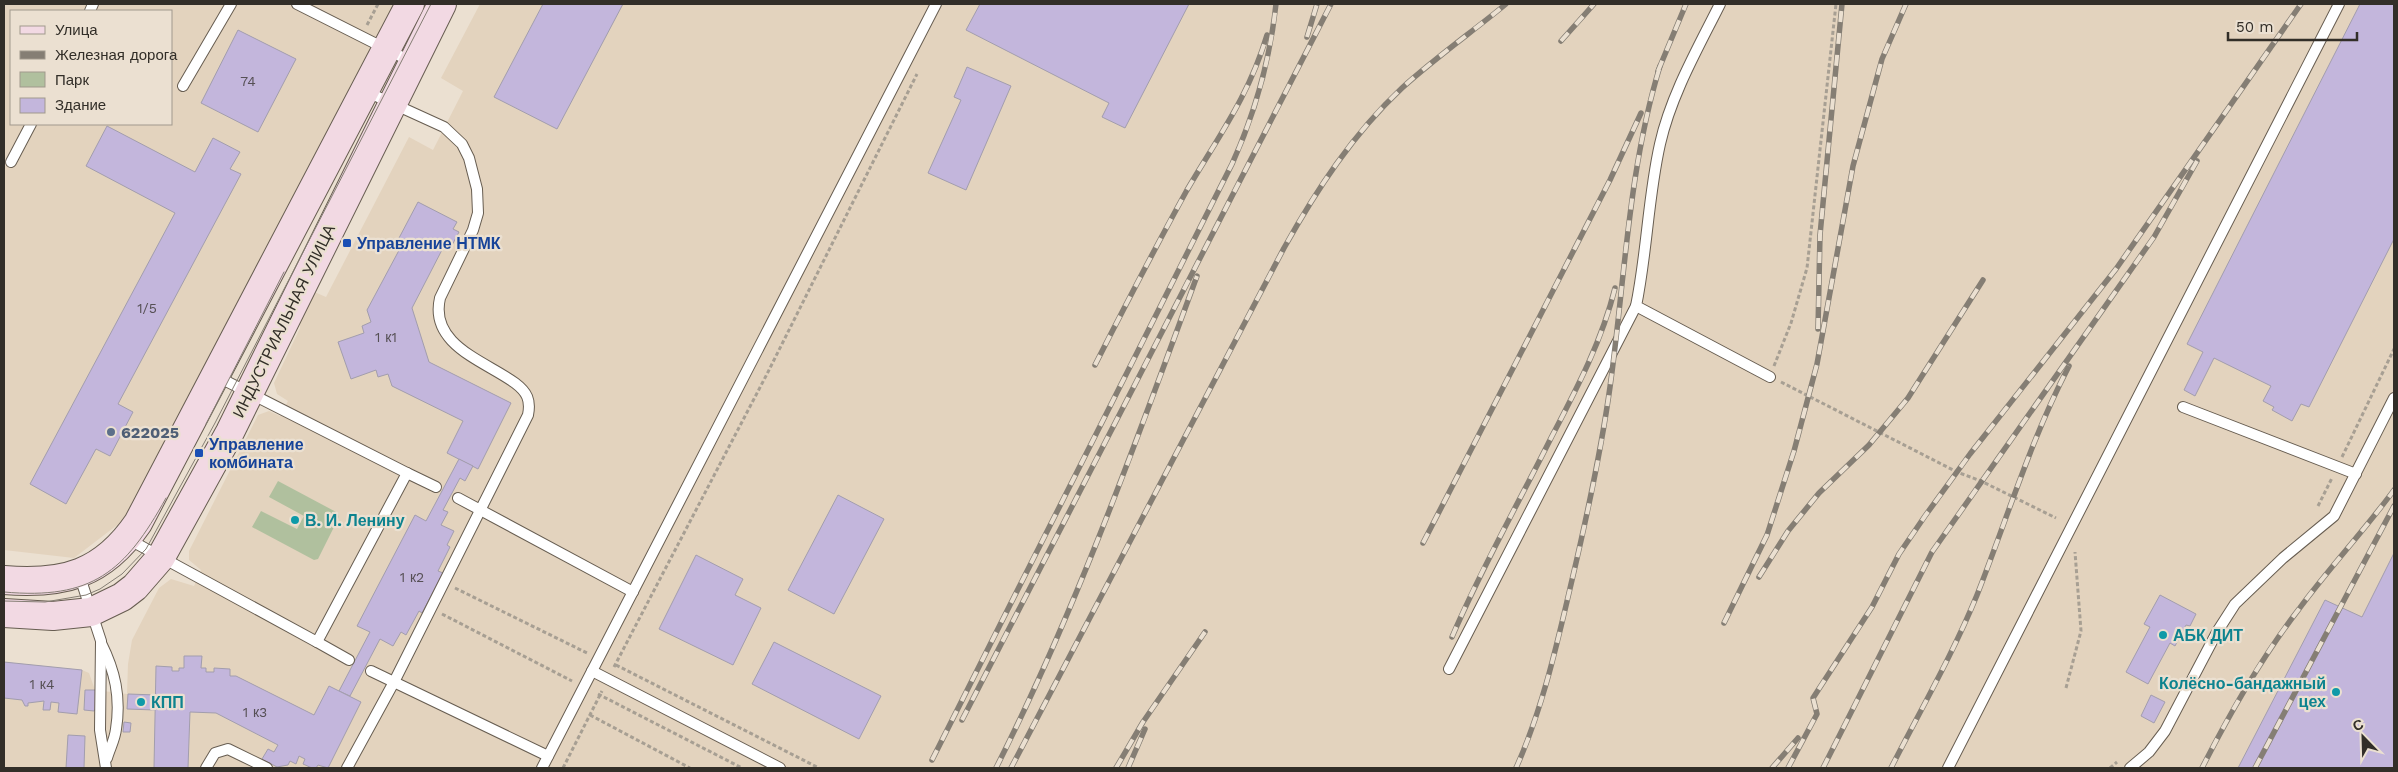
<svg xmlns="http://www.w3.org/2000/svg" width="2398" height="772" viewBox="0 0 2398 772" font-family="'Work Sans',sans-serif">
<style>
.built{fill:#e3d3be;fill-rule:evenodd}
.green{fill:#b0c09e}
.building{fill:#c3b6dc;stroke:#a29dad}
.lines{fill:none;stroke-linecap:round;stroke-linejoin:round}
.lane-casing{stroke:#675d51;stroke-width:12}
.secondary-casing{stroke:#675d51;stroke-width:30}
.path{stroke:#a79f93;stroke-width:3;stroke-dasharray:4 2.5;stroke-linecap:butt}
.lane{stroke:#fff;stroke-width:10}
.secondary{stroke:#f2d9e3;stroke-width:28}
.tram{stroke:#857e74;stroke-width:1}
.rail-casing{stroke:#857e74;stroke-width:5.5}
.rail{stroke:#ebe0d1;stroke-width:4;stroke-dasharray:11;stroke-linecap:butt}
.transit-dot{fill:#1a4fb4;stroke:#ebe0d1;stroke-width:2}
.service-dot{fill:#5c6f8a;stroke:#ebe0d1;stroke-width:2}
.culture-dot{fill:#0f9aa8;stroke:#ebe0d1;stroke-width:2}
.labels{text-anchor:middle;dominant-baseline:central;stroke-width:4.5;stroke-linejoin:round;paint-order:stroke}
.number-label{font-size:14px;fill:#565055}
.transit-label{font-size:16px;font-weight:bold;fill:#164399;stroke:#ebe0d1;text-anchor:start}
.street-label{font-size:16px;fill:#322e28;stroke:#ebe0d1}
.service-label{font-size:16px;font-weight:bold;fill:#4e5e75;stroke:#ebe0d1;text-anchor:start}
.culture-label{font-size:16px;font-weight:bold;fill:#0d838f;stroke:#ebe0d1;text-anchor:start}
</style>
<rect width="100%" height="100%" fill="#ebe0d1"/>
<g class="built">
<path d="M4 4H395L129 516 74 558 4 550ZM11 11H171V124H11Z"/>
<polygon points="480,4 2394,4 2394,768 4,768 4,662 82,670 89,673 95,690 127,694 128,664 132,640 159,588 171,579 194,586 201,570 189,560 189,551 258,415 269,411 280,416 288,401 277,394 274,383 300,328 300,316 312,291 326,297 409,137 433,150 463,91 441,78"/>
</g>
<polygon class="green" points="278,481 338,513 339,517 318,559 314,560 252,527 261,511 297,529 304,516 269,497"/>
<g class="building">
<polygon points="543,4 623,4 557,129 494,97"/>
<polygon points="980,4 1189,4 1125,128 1102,117 1109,103 966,30"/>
<polygon points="2360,4 2394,4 2394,239 2309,407 2301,404 2292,421 2272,410 2274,407 2263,401 2271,386 2214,358 2195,396 2184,390 2203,352 2187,344"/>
<polygon points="238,30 296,59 258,132 201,103"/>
<polygon points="967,67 1011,86 966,190 928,173 961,100 954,97"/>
<polygon points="107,126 195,172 213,138 240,152 230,169 241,174 118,404 133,412 110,456 96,449 66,504 30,484 175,213 86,166"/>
<polygon points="418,202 457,222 453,229 459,232 450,249 444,246 412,308 429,362 511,403 478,469 447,453 463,421 392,386 388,374 378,377 376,370 351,379 338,342 364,333 362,326 371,322 367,310 404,241 399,238"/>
<polygon points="459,459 473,466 465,481 460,478 443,510 448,512 441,525 454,531 447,545 450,547 438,571 443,573 422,613 419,611 406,635 401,632 393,646 380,639 350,696 339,691 370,632 357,626 415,515 426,521"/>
<polygon points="838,495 884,519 834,614 788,590"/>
<polygon points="2394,553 2394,768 2238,768 2325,600 2362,617"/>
<polygon points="696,555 743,579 735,595 761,608 733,665 659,629"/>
<polygon points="2160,595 2196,614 2190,626 2186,625 2175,646 2170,643 2148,684 2126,672 2150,627 2144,624"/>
<polygon points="774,642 881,696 859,739 752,684"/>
<polygon points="184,656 202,656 201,668 206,668 206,672 214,672 214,668 230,669 230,676 236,676 314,715 329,686 361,702 328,768 318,765 316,768 312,768 303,764 305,759 299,756 296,764 290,761 288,765 277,767 262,759 268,749 274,752 278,745 216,713 190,712 188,768 154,768 156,666 172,667 172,671 179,671 179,668 184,668"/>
<polygon points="4,662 82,670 77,714 58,712 59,703 51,702 50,710 43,710 44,701 28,703 28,706 25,706 22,700 4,698"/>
<polygon points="85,690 95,690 97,694 97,707 94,711 84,710"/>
<polygon points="128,694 156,695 155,710 127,709"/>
<polygon points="2151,695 2165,702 2154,723 2141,716"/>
<polygon points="124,722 131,723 130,732 123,732"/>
<polygon points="68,735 85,736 84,768 66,768"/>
</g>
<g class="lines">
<g class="lane-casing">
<g id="lane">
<polyline points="297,4 412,62"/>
<path d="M1720 4C1698 48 1671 95 1660 144 1648 197 1647 253 1636 306L1770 377"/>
<polyline points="90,11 93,4"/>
<polyline points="183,86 231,4"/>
<polyline points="11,162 31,124"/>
<polyline points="2183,407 2356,474"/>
<polyline points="407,473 436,487"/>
<polyline points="458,498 633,592"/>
<polyline points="128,539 317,642 407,473 216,376"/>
<polyline points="79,574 101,641 100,730 106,768"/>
<polyline points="317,642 349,660"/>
<path d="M101 643C115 671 121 697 116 729 115 739 110 748 107 758"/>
<polyline points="1449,669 1636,306"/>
<polyline points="371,671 548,756"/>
<polyline points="592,671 780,768"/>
<polyline points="206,768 215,753 228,749 267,768"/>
<path d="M347 768 394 682 528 415C531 400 527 392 515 383 485 361 429 345 440 298L473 230 478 213 477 189 469 158 462 144 444 127 365 91"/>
<polyline points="542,768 936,4"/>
<polyline points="1948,768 2339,4"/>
<polyline points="2130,768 2149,752 2165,731 2217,632 2235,604 2283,558 2334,516 2394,398"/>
</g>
</g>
<g class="secondary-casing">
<g id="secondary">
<path d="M4 580C64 585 103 574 138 523L410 4"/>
<polyline points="4,613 53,616 91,612 122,597 135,587 161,557 230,432 442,4"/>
</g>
</g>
<g class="path">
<polyline points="367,25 378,4"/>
<polyline points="1774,366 1791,323 1807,268 1836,4"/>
<polyline points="1781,382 1957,472 1981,481 2056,518"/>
<polyline points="2342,457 2394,349"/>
<polyline points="2318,506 2332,478"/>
<polyline points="455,588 587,653"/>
<polyline points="442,614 572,681"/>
<polyline points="616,665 819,768"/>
<polyline points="614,667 767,374 917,74"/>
<polyline points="2066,688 2081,631 2075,552"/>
<polyline points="598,694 742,768"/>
<polyline points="590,715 690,768"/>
<polyline points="563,768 602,691"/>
<polyline points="2110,768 2117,762"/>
</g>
<use href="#lane" class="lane"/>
<use href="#secondary" class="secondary"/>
<g class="tram">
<polyline points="206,424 284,272"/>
<path d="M4 592C92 600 125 572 166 498"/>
<polyline points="4,601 45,602 86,595 100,589 122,574 146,549 215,423 431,4"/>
</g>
<g class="rail-casing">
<g id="rail">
<polyline points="1307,37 1317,4"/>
<polyline points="1561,41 1594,4"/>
<polyline points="1658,71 1686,4"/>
<polyline points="1818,329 1820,235 1842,4"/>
<path d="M1095 365C1125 306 1155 248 1187 190 1218 137 1249 96 1267 35"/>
<polyline points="1423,543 1610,180 1641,113"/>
<polyline points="1759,577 1788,531 1819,493 1869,445 1908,398 1983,280"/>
<polyline points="1724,623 1767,535 1794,451 1817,364 1853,166 1882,59 1906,4"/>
<path d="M1452 637C1481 569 1518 504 1551 438 1576 390 1602 341 1615 288"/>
<polyline points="962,720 1331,4"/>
<path d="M932 760 1232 164C1255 113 1270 60 1276 4"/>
<path d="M996 768C1076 610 1136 442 1197 276"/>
<path d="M1011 768 1284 248C1317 189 1353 134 1402 88 1435 58 1472 32 1506 4"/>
<polyline points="1116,768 1143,722 1205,632"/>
<polyline points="1128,768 1145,729"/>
<path d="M1516 768C1543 708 1557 644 1572 580 1587 516 1601 452 1610 387 1625 279 1628 171 1660 66"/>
<polyline points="1772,768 1798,738"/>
<polyline points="1788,768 1817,714 1813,698 1872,607 1899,554 1925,516 1970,454 2116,269 2301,4"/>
<polyline points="1823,768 1932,552 2154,237 2197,161"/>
<path d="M1891 768C1920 711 1953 654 1977 595 2007 519 2031 439 2069 366"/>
<path d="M2202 768C2230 713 2261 658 2299 609 2329 568 2364 531 2394 490"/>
<polyline points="2255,768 2394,506"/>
</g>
</g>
<use href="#rail" class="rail"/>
</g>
<g class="transit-dot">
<rect x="342" y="238" width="10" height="10" rx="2.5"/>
<rect x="194" y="448" width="10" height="10" rx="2.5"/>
</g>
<circle class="service-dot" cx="111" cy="432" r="5"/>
<g class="culture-dot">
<circle cx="295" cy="520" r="5"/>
<circle cx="2163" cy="635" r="5"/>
<circle cx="2336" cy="692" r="5"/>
<circle cx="141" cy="702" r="5"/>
</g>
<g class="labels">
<g class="number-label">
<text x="248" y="81">74</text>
<text x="147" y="308">1/5</text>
<text x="386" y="337">1 к1</text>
<text x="412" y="577">1 к2</text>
<text x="42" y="684">1 к4</text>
<text x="255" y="712">1 к3</text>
</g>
<g class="transit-label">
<text x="357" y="243">Управление НТМК</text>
<text x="209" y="444">Управление<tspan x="209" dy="18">комбината</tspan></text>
</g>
<g class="street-label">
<text transform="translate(284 321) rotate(-64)">ИНДУСТРИАЛЬНАЯ УЛИЦА</text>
</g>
<g class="service-label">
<text x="121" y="432">622025</text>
</g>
<g class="culture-label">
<text x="305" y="520">В. И. Ленину</text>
<text x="2173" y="635">АБК ДИТ</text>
<text x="2326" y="683" text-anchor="end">Колёсно-бандажный<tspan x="2326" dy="18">цех</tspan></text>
<text x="151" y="702">КПП</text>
</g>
</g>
<rect width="2398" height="772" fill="none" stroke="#322e28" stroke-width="10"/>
<rect x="10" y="10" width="162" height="115" fill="#ebe0d1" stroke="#a1998d"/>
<rect x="20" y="26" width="25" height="8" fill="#f2d9e3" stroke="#a1998d"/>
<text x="55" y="35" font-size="15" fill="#322e28">Улица</text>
<rect x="20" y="51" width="25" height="8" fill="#857e74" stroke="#a1998d"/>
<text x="55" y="60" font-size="15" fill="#322e28">Железная дорога</text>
<rect x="20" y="72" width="25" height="15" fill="#b0c09e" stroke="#a1998d"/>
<text x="55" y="85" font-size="15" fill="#322e28">Парк</text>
<rect x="20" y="98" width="25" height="15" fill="#c3b6dc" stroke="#a1998d"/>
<text x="55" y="110" font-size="15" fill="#322e28">Здание</text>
<g transform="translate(2363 737) rotate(337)" stroke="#ebe0d1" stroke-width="4" paint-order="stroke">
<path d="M0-4L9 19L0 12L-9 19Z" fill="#322e28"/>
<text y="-8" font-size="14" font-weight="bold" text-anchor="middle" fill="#322e28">С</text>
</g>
<path d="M2228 32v8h129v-8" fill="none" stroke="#322e28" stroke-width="2.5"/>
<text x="2236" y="32" font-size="15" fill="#322e28" stroke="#ebe0d1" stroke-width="4" paint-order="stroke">50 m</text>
</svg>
